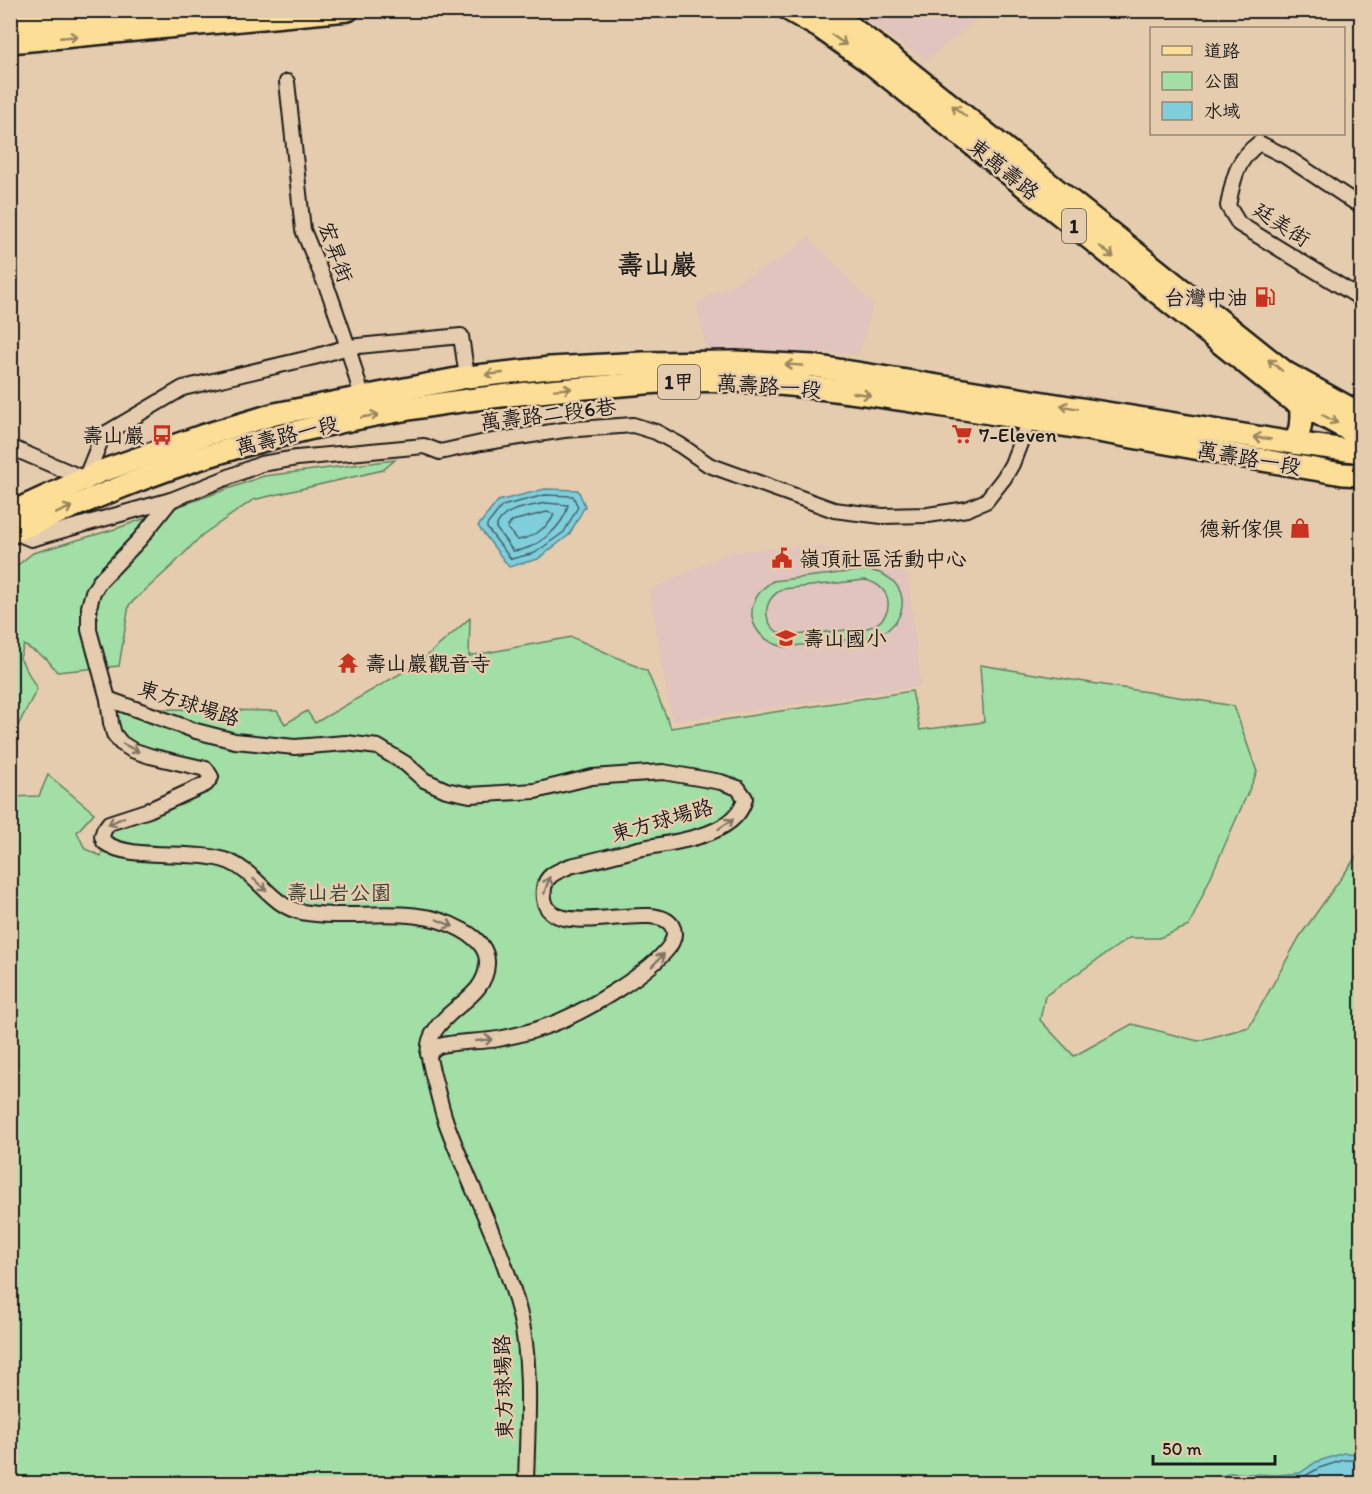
<svg xmlns="http://www.w3.org/2000/svg" width="1372" height="1494" viewBox="0 0 1372 1494" font-family="Itim,'LXGW WenKai TC',sans-serif">
<style>
.built{fill:#e0c4bd}
.green{fill:#a1dfa6;stroke:#5e7e61;stroke-width:1.5;fill-rule:evenodd}
.water{fill:#7fcedc;stroke:#57878f;stroke-width:1.5}
.lines{fill:none;stroke-linecap:round;stroke-linejoin:round}
.shore{stroke:#446369;stroke-width:1.5}
.street-casing{stroke:#1c1c1c;stroke-width:18}
.primary-casing{stroke:#1c1c1c;stroke-width:26}
.street{stroke:#e6ccae;stroke-width:14}
.primary{stroke:#fdde96;stroke-width:21}
.oneway{stroke:#98875f}
.oneway2{stroke:#817465}
.labels{text-anchor:middle;dominant-baseline:central;stroke-width:5;stroke-linejoin:round;paint-order:stroke}
.shield{fill:#e6ccae;stroke:#595148;stroke-width:1.5}
.shield-label{font-size:20px;font-weight:bold;fill:#1c1c1c}
.street-label{font-size:21px;fill:#1c1c1c;stroke:#e6ccae}
.poi-label{font-size:21px;fill:#1c1c1c;stroke:#e6ccae;text-anchor:start}
.park-label{font-size:21px;fill:#374338;stroke:#e6ccae}
.district-label{font-size:27px;font-weight:bold;fill:#1c1c1c;stroke:#e6ccae}
</style>
<rect width="100%" height="100%" fill="#e6ccae"/>
<filter id="ink" filterUnits="userSpaceOnUse"><feTurbulence type="fractalNoise" baseFrequency=".0167" numOctaves="2"/><feDisplacementMap in="SourceGraphic" scale="12" xChannelSelector="R" yChannelSelector="G"/><feConvolveMatrix kernelMatrix="1 2 1 2 8 2 1 2 1" color-interpolation-filters="sRGB"/></filter>
<g filter="url(#ink)">
<g class="built">
<polygon points="852,11 988,11 926,61"/>
<polygon points="808,236 873,305 859,354 706,350 697,303 791,253"/>
<polygon points="806,546 882,554 908,576 921,686 672,722 649,590 730,552"/>
</g>
<g class="green">
<polygon points="395,460 383,470 253,500 202,535 172,566 129,605 119,666 57,672 47,659 24,645 20,658 37,689 12,737 11,737 10,571 33,553 115,529 264,476"/>
<path d="M865 570C908 573 916 618 877 636L785 647C747 639 740 601 773 581ZM865 580C895 586 896 620 867 628L785 636C762 627 760 600 783 589Z"/>
<polygon points="470,618 469,656 572,637 647,671 671,728 912,691 920,730 984,722 980,665 1234,706 1257,772 1189,926 1159,938 1129,938 1045,996 1040,1020 1074,1056 1132,1024 1198,1041 1249,1027 1300,936 1361,850 1361,1483 11,1483 10,797 39,796 48,775 94,813 77,832 85,849 101,856 104,842 104,830 211,778 132,750 114,734 109,708 277,711 285,724 307,711 315,723 419,663"/>
</g>
<g class="water">
<polygon points="545,489 578,490 585,506 569,535 538,559 509,567 478,526 498,501"/>
<polygon points="1344,1453 1361,1454 1361,1483 1220,1483 1221,1477 1230,1473 1277,1475 1300,1473 1316,1462"/>
</g>
<g class="lines">
<g class="shore">
<polygon points="545,495 573,496 578,507 564,532 535,553 511,559 487,528 487,525 502,506"/>
<path d="M546 503 568 505C564 527 536 550 513 551L496 528C501 508 529 507 546 503Z"/>
<path d="M547 512 554 514C551 526 530 539 517 540L507 528 512 521Z"/>
<polyline points="1226,1484 1232,1479 1277,1481 1300,1479 1319,1468 1344,1460 1362,1460"/>
</g>
<g class="street-casing">
<g id="street">
<polyline points="287,82 303,230 330,295 348,347 362,397"/>
<path d="M1362 207 1285 156 1259 143C1236 160 1233 180 1228 206L1239 224 1362 299"/>
<polyline points="10,447 85,479 86,483"/>
<polyline points="85,479 103,435 183,388 314,357 348,347 461,336 467,377"/>
<path d="M171 500 140 539 100 581 93 592 89 607V630L108 699 111 723 114 734 121 743 132 750 150 756 206 769 211 777 206 784 149 810 109 823 104 830 102 836 104 842C130 862 196 848 230 862 258 874 272 907 302 912 355 922 413 902 462 930 475 937 488 948 487 964 486 996 449 1006 434 1032 424 1047 430 1063 434 1079 438 1093 441 1108 446 1122 469 1185 502 1245 519 1311 533 1364 527 1429 526 1484"/>
<polyline points="13,529 14,532 31,539 171,500 261,464 297,458 424,446 440,452 481,443 564,430 633,425 656,432 680,445 709,465 834,510 882,516 928,515 967,509 986,501 1004,478 1012,464 1032,412"/>
<path d="M108 699 196 731 235 741 295 747 346 743 378 747 406 764 424 780 446 790 470 795 535 791 592 777 663 772 721 782 738 788 745 798C737 838 670 842 638 849 615 855 593 861 570 866 559 871 546 874 544 888 536 951 654 895 672 926 676 933 673 941 669 947 650 973 590 1008 560 1021 541 1029 519 1035 498 1039 482 1042 454 1041 439 1046 435 1047 431 1052 428 1054"/>
</g>
</g>
<g class="primary-casing">
<g id="primary">
<polyline points="789,10 819,27 872,64 1289,398 1362,437"/>
<polyline points="828,10 897,62 1286,373 1362,415"/>
<polyline points="10,24 154,10"/>
<polyline points="10,42 348,10"/>
<path d="M1293 443C1302 432 1302 418 1300 403"/>
<polyline points="10,513 102,471 205,435 275,414 467,377 550,368 643,363 736,362 813,366 1293,443 1362,452"/>
<path d="M10 533C76 506 140 477 208 456 334 417 466 396 598 387 643 383 689 379 735 381 803 384 871 395 938 405 1074 425 1208 451 1343 474L1362 475"/>
</g>
</g>
<use href="#street" class="street"/>
<use href="#primary" class="primary"/>
</g>
<defs><path id="oneway-shaft" d="M-6 0H5M1.5-3L5.5 0L1.5 3" fill="none" stroke-width="1.6" stroke-linecap="round" stroke-linejoin="round" transform="scale(1.5)"/></defs>
<g class="oneway">
<use href="#oneway-shaft" transform="translate(69 37) rotate(-5)"/>
<use href="#oneway-shaft" transform="translate(839 40) rotate(35)"/>
<use href="#oneway-shaft" transform="translate(959 111) rotate(-141)"/>
<use href="#oneway-shaft" transform="translate(1107 252) rotate(39)"/>
<use href="#oneway-shaft" transform="translate(794 365) rotate(-177)"/>
<use href="#oneway-shaft" transform="translate(1275 365) rotate(-141)"/>
<use href="#oneway-shaft" transform="translate(494 374) rotate(174)"/>
<use href="#oneway-shaft" transform="translate(563 389) rotate(-4)"/>
<use href="#oneway-shaft" transform="translate(862 394) rotate(8)"/>
<use href="#oneway-shaft" transform="translate(1069 407) rotate(-170)"/>
<use href="#oneway-shaft" transform="translate(370 416) rotate(-10)"/>
<use href="#oneway-shaft" transform="translate(1330 419) rotate(28)"/>
<use href="#oneway-shaft" transform="translate(1262 438) rotate(-171)"/>
<use href="#oneway-shaft" transform="translate(64 510) rotate(-24)"/>
</g>
<g class="oneway2">
<use href="#oneway-shaft" transform="translate(131 748) rotate(27)"/>
<use href="#oneway-shaft" transform="translate(116 821) rotate(155)"/>
<use href="#oneway-shaft" transform="translate(726 824) rotate(-34)"/>
<use href="#oneway-shaft" transform="translate(260 885) rotate(43)"/>
<use href="#oneway-shaft" transform="translate(547 885) rotate(-72)"/>
<use href="#oneway-shaft" transform="translate(445 923) rotate(23)"/>
<use href="#oneway-shaft" transform="translate(658 960) rotate(-46)"/>
<use href="#oneway-shaft" transform="translate(484 1040) rotate(-7)"/>
</g>
</g>
<defs>
<g id="fuel-bare" transform="scale(1.62)"><path d="M-5.5-6h7V0h2V4h1.3V-2.5L3-4.5l.8-.8L6-3V5H2.5V1h-1V6h-7ZM-4.2-4.7v3.2H.2V-4.7Z" fill="#c8321e" stroke="#e6ccae" stroke-width="2.5" paint-order="stroke"/></g>
<g id="supermarket-bare" transform="scale(1.62)"><path d="M-6-5.5h2.5l.6 2H6L4.5 2H-2.5L-4.4-4H-6ZM-1.5 3.2a1.3 1.3 0 1 0 .1 0ZM3 3.2a1.3 1.3 0 1 0 .1 0Z" fill="#c8321e" stroke="#e6ccae" stroke-width="2.5" paint-order="stroke"/></g>
<g id="bus-bare" transform="scale(1.62)"><path d="M-5-6H5V4H4V6H2V4H-2V6H-4V4H-5ZM-3.5-4V0h7V-4ZM-3.5 1.2v1.5H-2V1.2ZM2 1.2v1.5H3.5V1.2Z" fill="#c8321e" stroke="#e6ccae" stroke-width="2.5" paint-order="stroke"/></g>
<g id="shop-bare" transform="scale(1.62)"><path d="M-5-2.5h2.3a2.7 3.5 0 0 1 5.4 0H5L5.5 6h-11ZM-1.5-2.5h3a1.5 2.3 0 0 0-3 0Z" fill="#c8321e" stroke="#e6ccae" stroke-width="2.5" paint-order="stroke"/></g>
<g id="civic-bare" transform="scale(1.62)"><path d="M-.6-6.5H3V-4.5H.6V-3L4-1V1h2V6H-6V1h2V-1L-.6-3ZM-1.2 2.5V6h2.4V2.5Z" fill="#c8321e" stroke="#e6ccae" stroke-width="2.5" paint-order="stroke"/></g>
<g id="school-bare" transform="scale(1.62)"><path d="M0-5L7-2L0 1L-7-2ZM-4 1L0 2.5L4 1V4Q0 6-4 4Z" fill="#c8321e" stroke="#e6ccae" stroke-width="2.5" paint-order="stroke"/></g>
<g id="temple-bare" transform="scale(1.62)"><path d="M0-6L5-2H3V0L6.5 2.5H4V6H1.5V3h-3V6H-4V2.5H-6.5L-3 0V-2H-5Z" fill="#c8321e" stroke="#e6ccae" stroke-width="2.5" paint-order="stroke"/></g>
</defs>
<g fill-rule="evenodd">
<use href="#fuel-bare" x="1265" y="297"/>
<use href="#supermarket-bare" x="962" y="434"/>
<use href="#bus-bare" x="162" y="435"/>
<use href="#shop-bare" x="1300" y="528"/>
<use href="#civic-bare" x="782" y="558"/>
<use href="#school-bare" x="786" y="638"/>
<use href="#temple-bare" x="348" y="663"/>
</g>
<g class="labels">
<g class="shield">
<rect x="1062" y="209" width="24" height="34" rx="4.5"/>
<rect x="658" y="365" width="42" height="34" rx="4.5"/>
</g>
<g class="shield-label">
<text x="1074" y="226">1</text>
<text x="679" y="382">1甲</text>
</g>
<g class="street-label">
<text transform="translate(1004 169) rotate(39)">東萬壽路</text>
<text transform="translate(1282 224) rotate(33)">廷美街</text>
<text transform="translate(336 252) rotate(70)">宏昇街</text>
<text transform="translate(769 386) rotate(4)">萬壽路一段</text>
<text transform="translate(548 414) rotate(-7)">萬壽路二段6巷</text>
<text transform="translate(287 435) rotate(-14)">萬壽路一段</text>
<text transform="translate(1249 458) rotate(10)">萬壽路一段</text>
<text transform="translate(189 703) rotate(18)">東方球場路</text>
<text transform="translate(662 820) rotate(-16)">東方球場路</text>
<text transform="translate(503 1387) rotate(-92)">東方球場路</text>
</g>
<g class="poi-label">
<text x="1248" y="297" text-anchor="end">台灣中油</text>
<text x="979" y="434">7-Eleven</text>
<text x="145" y="435" text-anchor="end">壽山巖</text>
<text x="1283" y="528" text-anchor="end">德新傢俱</text>
<text x="799" y="558">嶺頂社區活動中心</text>
<text x="803" y="638">壽山國小</text>
<text x="365" y="663">壽山巖觀音寺</text>
</g>
<g class="park-label">
<text x="339" y="892">壽山岩公園</text>
</g>
<g class="district-label">
<text x="657" y="264">壽山巖</text>
</g>
</g>
<rect width="1372" height="1494" fill="none" stroke="#e6ccae" stroke-width="36"/>
<rect x="18" y="18" width="1336" height="1458" fill="none" stroke="#1c1c1c" stroke-width="2" filter="url(#ink)"/>
<rect x="1150" y="27" width="195" height="108" fill="#e6ccae" stroke="#958674" stroke-width="1.5"/>
<rect x="1162" y="46" width="30" height="9" fill="#fdde96" stroke="#958674" stroke-width="1.5"/>
<text x="1204" y="57" font-size="18" fill="#1c1c1c">道路</text>
<rect x="1162" y="72" width="30" height="18" fill="#a1dfa6" stroke="#958674" stroke-width="1.5"/>
<text x="1204" y="87" font-size="18" fill="#1c1c1c">公園</text>
<rect x="1162" y="102" width="30" height="18" fill="#7fcedc" stroke="#958674" stroke-width="1.5"/>
<text x="1204" y="117" font-size="18" fill="#1c1c1c">水域</text>
<path d="M1153 1455v9h122v-9" fill="none" stroke="#1c1c1c" stroke-width="3"/>
<text x="1162" y="1455" font-size="18" fill="#1c1c1c" stroke="#e6ccae" stroke-width="4.5" paint-order="stroke">50 m</text>
</svg>
